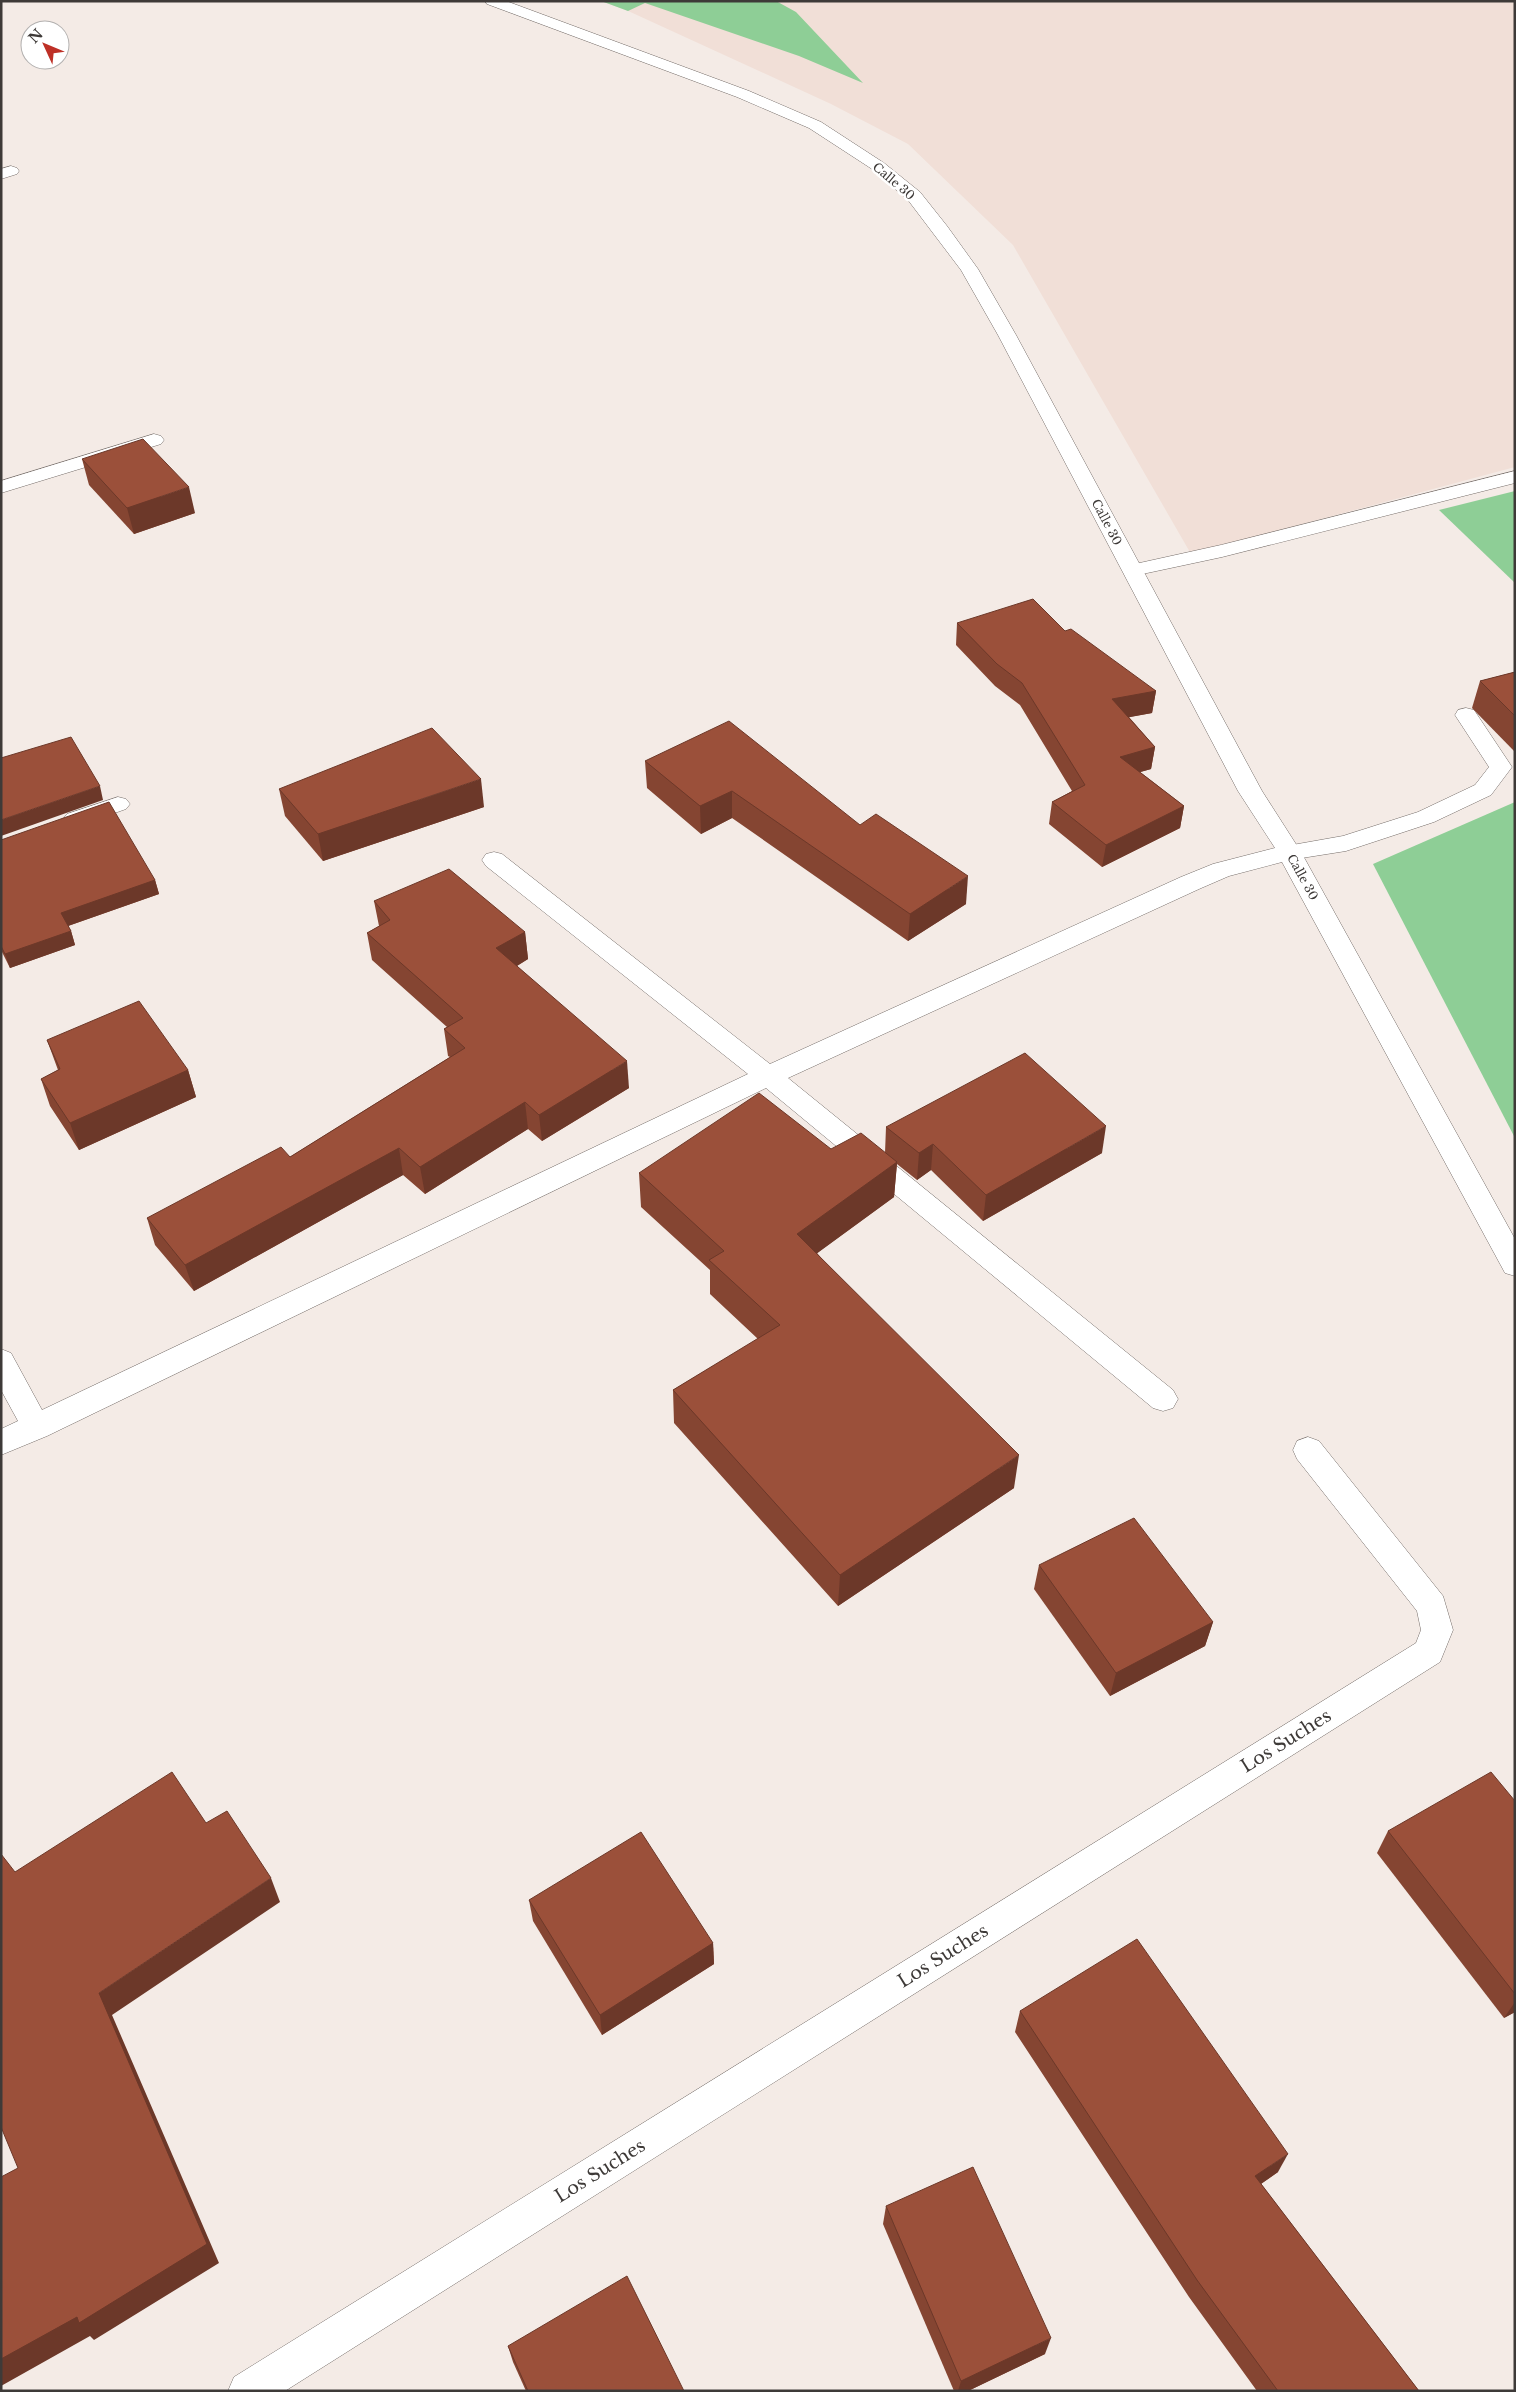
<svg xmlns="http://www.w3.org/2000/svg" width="1516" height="2392" viewBox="0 0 1516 2392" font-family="'Libre Baskerville',serif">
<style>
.built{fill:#f1dfd7}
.green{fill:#8ece96}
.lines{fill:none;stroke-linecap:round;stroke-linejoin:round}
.service-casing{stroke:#756d69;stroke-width:1}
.minor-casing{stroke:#756d69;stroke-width:1}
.service{fill:#fff;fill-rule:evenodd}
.minor{fill:#fff;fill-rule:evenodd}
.wall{fill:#854532}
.shaded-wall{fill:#6c3829}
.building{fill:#9b503a;stroke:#6c3829}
.labels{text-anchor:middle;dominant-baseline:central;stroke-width:5;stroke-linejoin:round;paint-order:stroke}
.far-street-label{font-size:12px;fill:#3e3a38;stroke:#fff}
.near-street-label{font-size:18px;fill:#3e3a38;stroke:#fff}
</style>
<rect width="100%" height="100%" fill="#f4ebe6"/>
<polygon class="built" points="601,1 1515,1 1515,467 1191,554 1013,245 908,144 831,104 626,10"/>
<g class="green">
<polygon points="601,1 776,1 796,12 863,83 799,56 645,3 628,11"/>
<polygon points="1515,491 1515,583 1439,510"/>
<polygon points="1515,802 1515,1138 1373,864"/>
</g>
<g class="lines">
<g class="service-casing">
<g id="service">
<polygon points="1515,471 1515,483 1222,557 1133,576 1126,574 1123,570 1126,566 1221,545"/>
<polygon points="1466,708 1474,710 1512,767 1491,795 1434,822 1346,851 1289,860 1281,857 1277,852 1281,847 1343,836 1418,812 1475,785 1489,767 1455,715 1458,710"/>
</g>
</g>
<g class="minor-casing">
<g id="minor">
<polygon points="485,1 506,1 749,91 821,122 884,163 920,192 947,226 978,269 1016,335 1262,791 1301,852 1515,1239 1515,1276 1505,1273 1282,862 1229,876 1199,889 788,1078 1173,1390 1178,1399 1173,1408 1163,1411 1153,1408 766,1088 47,1436 1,1455 1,1429 18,1421 1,1390 1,1349 11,1353 42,1410 748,1074 486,866 482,860 486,854 494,852 502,854 770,1064 1181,877 1213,864 1275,848 1238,791 998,335 961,270 908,200 872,169 809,128 737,97 487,4"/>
<polygon points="11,166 17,168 19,171 17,174 1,179 1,169"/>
<polygon points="154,434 161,436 164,440 161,444 1,493 1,481"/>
<polygon points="118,797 126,799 130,804 126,809 75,827 67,824 63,819 67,814"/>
<polygon points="1308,1437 1319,1441 1443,1596 1453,1630 1440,1662 285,2391 228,2391 234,2377 1416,1643 1421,1630 1417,1611 1297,1459 1293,1450 1297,1441"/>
</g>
</g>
<use href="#service" class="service"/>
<use href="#minor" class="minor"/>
</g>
<g class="wall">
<polygon points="82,459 195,513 134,534 89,485"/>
<polygon points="957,623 1065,631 1156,691 1152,713 1129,717 1155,747 1151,769 1140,772 1184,806 1180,828 1102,867 1049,824 1052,802 1072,791 1020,705 995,686 956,645"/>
<polygon points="1515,672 1515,752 1472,708 1480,681"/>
<polygon points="645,761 860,825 966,904 908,941 732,818 701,834 647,788"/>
<polygon points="279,789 484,807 323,861 285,816"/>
<polygon points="1,840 155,880 159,894 68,926 71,931 75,945 10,968 1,950"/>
<polygon points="374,901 525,932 528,959 517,966 629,1088 542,1141 528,1129 425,1194 403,1175 194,1291 155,1245 147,1218 290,1157 450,1057 448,1056 444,1029 447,1027 372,960 367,933 379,926"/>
<polygon points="47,1040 188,1070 196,1097 79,1150 50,1106 41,1079 58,1070"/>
<polygon points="886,1127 1102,1153 983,1221 931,1170 917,1180 897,1164 894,1197 817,1253 1014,1488 838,1606 674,1423 673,1390 758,1339 710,1294 710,1270 641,1207 639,1173 885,1153"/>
<polygon points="1039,1565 1213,1622 1205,1646 1110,1696 1034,1589"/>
<polygon points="1515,1801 1515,2012 1504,2018 1377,1853 1388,1831"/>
<polygon points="529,1900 713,1943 714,1964 602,2035 533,1921"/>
<polygon points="1020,2011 1278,2172 1261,2184 1419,2391 1257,2391 1189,2297 1015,2032"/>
<polygon points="886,2206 1045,2354 968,2391 954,2391 883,2224"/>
<polygon points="508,2346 684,2391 526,2391 513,2362"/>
</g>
<g class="shaded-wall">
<polygon points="189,487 195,513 134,534 127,508"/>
<polygon points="1156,691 1152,713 1109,721 1112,699"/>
<polygon points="1155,747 1151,769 1116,779 1120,757"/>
<polygon points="481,779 484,807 323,861 318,834"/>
<polygon points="100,786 103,800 1,836 1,820"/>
<polygon points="732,791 732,818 701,834 700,806"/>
<polygon points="1184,806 1180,828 1102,867 1106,845"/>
<polygon points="968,876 966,904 908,941 910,914"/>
<polygon points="155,880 159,894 65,927 61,913"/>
<polygon points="71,931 75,945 10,968 5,954"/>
<polygon points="525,932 528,959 500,976 496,948"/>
<polygon points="627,1061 629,1088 542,1141 539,1115"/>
<polygon points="188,1070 196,1097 79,1150 70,1123"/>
<polygon points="525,1102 528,1129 425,1194 420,1167"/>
<polygon points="1106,1126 1102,1153 983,1221 986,1195"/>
<polygon points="933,1144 931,1170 917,1180 919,1153"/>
<polygon points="399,1148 403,1175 194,1291 185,1265"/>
<polygon points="897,1162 894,1197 797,1268 797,1234"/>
<polygon points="1019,1455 1014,1488 838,1606 840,1575"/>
<polygon points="1213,1622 1205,1646 1110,1696 1116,1673"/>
<polygon points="271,1878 280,1902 112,2015 219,2263 94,2340 90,2336 1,2386 1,2359 99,1993"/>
<polygon points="713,1943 714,1964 602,2035 600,2015"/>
<polygon points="1515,2002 1515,2012 1504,2018"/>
<polygon points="1288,2154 1278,2172 1246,2194 1255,2176"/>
<polygon points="1051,2338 1045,2354 968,2391 958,2391 961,2381"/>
</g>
<g class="building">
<polygon points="143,439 189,487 127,508 82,459"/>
<polygon points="1033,599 1065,631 1071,629 1156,691 1112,699 1155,747 1120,757 1184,806 1106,845 1052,802 1085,785 1022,683 997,664 957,623"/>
<polygon points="1515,672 1515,716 1480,681"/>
<polygon points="729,721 860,825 876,814 968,876 910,914 732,791 700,806 645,761"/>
<polygon points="432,728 481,779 318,834 279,789"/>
<polygon points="71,737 100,786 1,820 1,758"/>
<polygon points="109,802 155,880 61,913 71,931 5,954 1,946 1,840"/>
<polygon points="449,869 525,932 496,948 627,1061 539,1115 525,1102 420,1167 399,1148 185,1265 147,1218 281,1147 290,1157 465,1048 444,1029 463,1018 367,933 390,920 374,901"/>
<polygon points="139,1001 188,1070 70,1123 41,1079 60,1069 47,1040"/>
<polygon points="1025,1053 1106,1126 986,1195 933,1144 919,1153 886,1127"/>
<polygon points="759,1093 831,1149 861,1133 897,1162 797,1234 1019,1455 840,1575 673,1390 780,1325 709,1260 724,1251 639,1173"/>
<polygon points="1134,1518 1213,1622 1116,1673 1039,1565"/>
<polygon points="172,1772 206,1823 227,1811 271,1878 99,1993 207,2244 79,2323 77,2317 1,2359 1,2177 18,2168 1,2127 1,1854 15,1872"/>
<polygon points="1491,1772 1515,1801 1515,1994 1388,1831"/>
<polygon points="641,1832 713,1943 600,2015 529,1900"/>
<polygon points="1137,1939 1288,2154 1255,2176 1419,2391 1278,2391 1197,2280 1020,2011"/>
<polygon points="973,2167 1051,2338 961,2381 886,2206"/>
<polygon points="627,2276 684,2391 528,2391 508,2346"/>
</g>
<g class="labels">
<g class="far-street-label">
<text transform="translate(894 181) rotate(40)">Calle 30</text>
<text transform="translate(1107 522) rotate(62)">Calle 30</text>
<text transform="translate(1303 877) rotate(61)">Calle 30</text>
</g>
<g class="near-street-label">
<text transform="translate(1286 1741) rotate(-32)">Los Suches</text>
<text transform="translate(943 1956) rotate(-32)">Los Suches</text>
<text transform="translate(600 2171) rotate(-32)">Los Suches</text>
</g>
</g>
<rect width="1516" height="2392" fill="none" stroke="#3e3a38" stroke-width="5"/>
<g transform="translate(45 45) rotate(314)"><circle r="24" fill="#ffffff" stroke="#b2b0af"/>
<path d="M0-4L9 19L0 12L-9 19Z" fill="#be3026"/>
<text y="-8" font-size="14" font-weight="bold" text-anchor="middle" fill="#3e3a38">N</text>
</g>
</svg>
